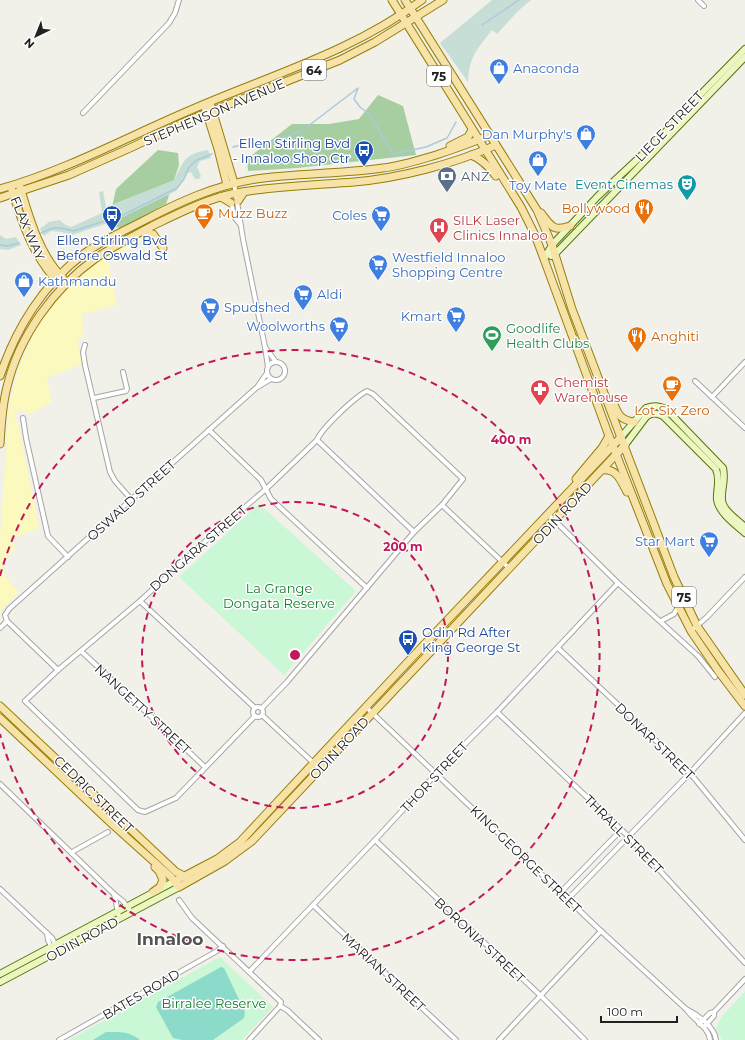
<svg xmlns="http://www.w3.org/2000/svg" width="745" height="1040" viewBox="0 0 745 1040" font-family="Montserrat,sans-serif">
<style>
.forest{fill:#a6cea0}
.wetland{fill:#c7ded7}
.sand{fill:#fbf9bd}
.park{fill:#caf7d5}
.pitch{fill:#8cdaca}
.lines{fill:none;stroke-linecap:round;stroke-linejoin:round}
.stream{stroke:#acc9db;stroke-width:1.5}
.minor-casing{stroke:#a5a5a5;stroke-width:6}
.secondary-casing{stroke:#57750c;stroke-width:8}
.primary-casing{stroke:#957f09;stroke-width:9}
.minor{stroke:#fff;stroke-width:4}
.secondary{stroke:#ebf6c1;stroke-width:6}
.primary{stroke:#f7e2a8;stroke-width:7}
.ring{fill:none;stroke:#c2185b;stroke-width:2;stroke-dasharray:7 5}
.labels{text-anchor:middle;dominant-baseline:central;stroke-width:3;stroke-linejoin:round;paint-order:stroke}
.shield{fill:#fff;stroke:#646464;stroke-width:1}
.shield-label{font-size:12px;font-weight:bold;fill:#212121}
.shop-label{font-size:13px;fill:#366cbe;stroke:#fff;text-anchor:start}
.street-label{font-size:13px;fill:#212121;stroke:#fff}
.transit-label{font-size:13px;fill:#164399;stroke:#fff;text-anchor:end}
.service-label{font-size:13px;fill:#4e5e75;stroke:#fff;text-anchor:start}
.culture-label{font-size:13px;fill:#0d838f;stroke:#fff;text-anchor:end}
.food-label{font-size:13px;fill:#c56008;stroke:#fff;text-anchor:start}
.health-label{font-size:13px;fill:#be3a42;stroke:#fff;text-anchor:start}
.leisure-label{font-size:13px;fill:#27864d;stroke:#fff;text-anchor:start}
.park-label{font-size:13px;fill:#137c2e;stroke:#fff}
.district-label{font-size:17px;font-weight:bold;fill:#545454;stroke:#fff}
.centre{fill:#c2185b;stroke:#fff;stroke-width:2}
.ring-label{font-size:12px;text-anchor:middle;font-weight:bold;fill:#c2185b;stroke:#fff;stroke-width:3;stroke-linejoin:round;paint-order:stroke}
</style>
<rect width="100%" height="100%" fill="#f1f0e9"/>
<g class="forest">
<polygon points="378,95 403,106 416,155 297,168 248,171 247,159 292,124 329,124 359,119"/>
<polygon points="158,150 178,153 179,165 166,204 121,228 108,226 116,189"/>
</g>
<g class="wetland">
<path d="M492 0H531L518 11 497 34 492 30C477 49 469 57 468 82L440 43Z"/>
<path d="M208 150 211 158 200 161 197 167 201 176 199 179H195L191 172 188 173 176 191 117 220 72 235 62 232 51 231 44 236 40 229 49 222 60 220 64 224 71 227 102 213 99 192 103 191 106 207 174 180C184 160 185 154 208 150Z"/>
<polygon points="0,235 6,239 16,237 21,245 8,250 0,249"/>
</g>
<path class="sand" d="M145 234 151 235 108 261 117 305 82 314 84 336 80 338 78 343 82 364 47 378 52 402 29 414 24 411 19 410C15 414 14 419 18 423L39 528 13 538 15 549 2 561 5 576 19 592 2 609 0 616V535L9 407C21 348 46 300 95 263 110 252 128 243 145 234Z"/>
<g class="park">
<polygon points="259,504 356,591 284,675 179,577"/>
<polygon points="220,957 273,1007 242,1040 69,1040"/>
<polygon points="745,991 745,1040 722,1040 716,1029 720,1019"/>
</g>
<g class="pitch">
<polygon points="221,967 224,968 245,1012 244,1018 213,1040 182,1040 173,1038 156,1007 158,1002"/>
<path d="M106 1032C120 1032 129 1031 140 1040H93Z"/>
</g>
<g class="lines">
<g class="stream">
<polyline points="482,25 519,0"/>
<polyline points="233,147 249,143 264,145 303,130 358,88 354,99 360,107 369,114 393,154 426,147 447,138 456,122"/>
<polyline points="41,233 53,228 60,228 74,231 123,215 177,188 184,179 189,167 197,160 212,154"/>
<polyline points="0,245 8,246 19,243"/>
</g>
<g class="minor-casing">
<g id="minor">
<polyline points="698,0 704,6"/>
<polyline points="83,113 169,23 175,13 179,0"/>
<polyline points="234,183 243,239 265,347 276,362"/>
<polyline points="231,203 235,218 240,224"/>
<polyline points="85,345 83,352 85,365 110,472 115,481 131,499"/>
<polyline points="265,347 268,367"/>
<circle cx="276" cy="371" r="9"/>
<polyline points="695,381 745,428"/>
<polyline points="258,386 267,373"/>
<polyline points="712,397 745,362"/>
<polyline points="94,398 126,391 127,389 123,372"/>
<polyline points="23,418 26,438 48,536 68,557"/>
<polyline points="209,430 261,480 271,499 367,588"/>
<polyline points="317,440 414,532"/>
<polyline points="442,505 509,568"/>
<polyline points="548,514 618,583 698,656 715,677"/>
<polyline points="140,601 255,708"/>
<polyline points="7,621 58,670"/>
<polyline points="661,621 674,614 678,607"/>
<polyline points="0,628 7,621 5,615 9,609 256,388 271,379"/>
<polyline points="691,631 707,617 745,577"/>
<polyline points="558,648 690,773 745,840"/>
<polyline points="81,651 205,767"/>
<circle cx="258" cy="712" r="5"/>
<path d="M366 707 601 931 686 1009C693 1020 709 1027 710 1040"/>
<polyline points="497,712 628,836 745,963"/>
<polyline points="262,715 320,769"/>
<path d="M255 716 176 798 145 812 138 810 25 701 58 670 140 601 202 544 266 489 317 440C322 428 355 397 367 391L373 394 463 479 442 505 414 532 287 682 262 708"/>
<polyline points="0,784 114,894 123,901 131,912"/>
<polyline points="375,840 541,996 585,1040"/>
<polyline points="72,852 108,832"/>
<polyline points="0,889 52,938 59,951"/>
<polyline points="561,892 621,830"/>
<path d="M114 894C117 903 116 910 120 918"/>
<polyline points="568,899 690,773 745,713"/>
<polyline points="179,900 192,918 281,1002 280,1006"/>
<polyline points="313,905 456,1040"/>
<polyline points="47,933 48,940 54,953"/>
<polyline points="249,972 375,840 448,761 497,712 618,583"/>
<polyline points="280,1006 287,1010 319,1040"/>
<path d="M686 1009C697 1014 715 1027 716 1040"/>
<polyline points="699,1024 710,1013 714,1012 745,979"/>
<polyline points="705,1026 714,1016 714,1012"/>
<polyline points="59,1040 217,951 223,946"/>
<polyline points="249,1040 280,1006"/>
<polyline points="499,1040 601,931"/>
</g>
</g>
<g class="secondary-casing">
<g id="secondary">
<polyline points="551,256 555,254 745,57"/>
<polyline points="544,259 552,245 598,196 657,141 696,99 745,49"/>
<path d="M621 437 646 408C654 405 659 406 666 409L723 468C726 481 721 488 722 500 723 511 738 520 745 527"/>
<path d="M625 445 646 417C652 412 656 413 663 416L716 469C721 482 716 488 717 500 719 513 736 525 745 533"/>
<polyline points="0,974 175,881"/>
<polyline points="0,982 179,887"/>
</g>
</g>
<g class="primary-casing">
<g id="primary">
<polyline points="392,0 521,207 535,235 544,259 609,436 667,584 691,631 719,672 745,706"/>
<polyline points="405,0 537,210 552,245 572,309 674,577 697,626 745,695"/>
<polyline points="211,106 234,183"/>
<polyline points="205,108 218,149 227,185"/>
<polyline points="450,146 468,137 472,130"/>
<path d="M471 155C482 159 489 167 496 176"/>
<path d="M20 187C29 217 40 256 63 278"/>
<path d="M0 189C67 170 129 136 193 109 271 75 352 52 422 0"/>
<path d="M12 190C22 223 34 258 59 283"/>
<polyline points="221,197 231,203"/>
<polyline points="0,198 69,175 130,148 187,121 340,60 375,42 443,0"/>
<polyline points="238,201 244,192"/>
<path d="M541 213C551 226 553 232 570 226"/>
<polyline points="143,231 153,234 163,248"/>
<path d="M0 376C16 328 44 283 85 253 103 240 124 231 143 221 181 201 214 186 256 179 298 173 341 174 383 168 401 166 419 160 436 155 454 149 472 143 490 135"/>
<path d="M614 404C618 415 621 420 634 422"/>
<path d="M0 444C1 425 2 406 7 387 19 336 54 288 96 258 114 246 133 236 152 226 179 213 206 199 236 193 274 186 314 185 354 182 400 178 454 164 496 145"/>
<path d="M602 470C617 468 621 481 627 492"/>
<polyline points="576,479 602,448 609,436"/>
<polyline points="0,706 176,872 184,876 186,878"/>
<polyline points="0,718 112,824 171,877 179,887 225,861 252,841 550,525 625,445"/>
<polyline points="175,881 217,859 240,842 420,649 621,437"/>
<polyline points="153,892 160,887 163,880 159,871 155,867"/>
</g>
</g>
<use href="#minor" class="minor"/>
<use href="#secondary" class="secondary"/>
<use href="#primary" class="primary"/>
</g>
<g class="ring">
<circle cx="295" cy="655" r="153"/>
<path d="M0 576A305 305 0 1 1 0 734"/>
</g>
<defs>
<g id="shop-pin" transform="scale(1)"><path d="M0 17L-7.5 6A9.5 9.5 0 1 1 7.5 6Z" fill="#3f7fe0" stroke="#fff"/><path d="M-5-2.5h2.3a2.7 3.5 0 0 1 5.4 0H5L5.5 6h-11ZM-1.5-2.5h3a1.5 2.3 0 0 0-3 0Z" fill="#fff"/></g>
<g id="bus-pin" transform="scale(1)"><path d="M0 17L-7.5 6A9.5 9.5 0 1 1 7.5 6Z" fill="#1a4fb4" stroke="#fff"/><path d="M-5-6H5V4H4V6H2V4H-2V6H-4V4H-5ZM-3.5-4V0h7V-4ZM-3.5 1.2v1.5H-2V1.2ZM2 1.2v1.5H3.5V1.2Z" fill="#fff"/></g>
<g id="bank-pin" transform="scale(1)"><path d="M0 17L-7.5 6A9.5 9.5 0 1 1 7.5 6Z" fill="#5c6f8a" stroke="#fff"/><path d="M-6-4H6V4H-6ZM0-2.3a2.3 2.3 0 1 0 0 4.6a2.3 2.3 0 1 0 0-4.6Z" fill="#fff"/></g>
<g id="theatre-pin" transform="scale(1)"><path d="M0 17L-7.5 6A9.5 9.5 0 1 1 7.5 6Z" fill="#0f9aa8" stroke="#fff"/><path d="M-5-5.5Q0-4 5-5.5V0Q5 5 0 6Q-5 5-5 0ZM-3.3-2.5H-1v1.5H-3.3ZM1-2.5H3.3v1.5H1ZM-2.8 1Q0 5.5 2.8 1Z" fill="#fff"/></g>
<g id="restaurant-pin" transform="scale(1)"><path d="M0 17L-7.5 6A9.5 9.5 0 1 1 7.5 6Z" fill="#e8710a" stroke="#fff"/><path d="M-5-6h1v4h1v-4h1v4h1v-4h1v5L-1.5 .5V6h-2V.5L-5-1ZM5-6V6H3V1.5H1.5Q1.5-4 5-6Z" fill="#fff"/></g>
<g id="cafe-pin" transform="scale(1)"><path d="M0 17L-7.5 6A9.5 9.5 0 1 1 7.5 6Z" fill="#e8710a" stroke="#fff"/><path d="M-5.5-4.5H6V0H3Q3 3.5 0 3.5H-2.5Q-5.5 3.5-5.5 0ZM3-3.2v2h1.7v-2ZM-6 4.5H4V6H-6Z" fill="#fff"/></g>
<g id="supermarket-pin" transform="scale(1)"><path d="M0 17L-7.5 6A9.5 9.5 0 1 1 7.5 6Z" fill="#3f7fe0" stroke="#fff"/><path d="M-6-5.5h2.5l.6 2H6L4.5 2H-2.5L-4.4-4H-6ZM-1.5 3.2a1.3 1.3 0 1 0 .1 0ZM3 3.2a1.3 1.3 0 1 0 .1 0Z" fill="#fff"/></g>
<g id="hospital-pin" transform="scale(1)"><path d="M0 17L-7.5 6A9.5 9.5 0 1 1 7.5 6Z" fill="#e0444e" stroke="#fff"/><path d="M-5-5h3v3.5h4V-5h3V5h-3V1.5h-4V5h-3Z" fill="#fff"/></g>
<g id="stadium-pin" transform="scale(1)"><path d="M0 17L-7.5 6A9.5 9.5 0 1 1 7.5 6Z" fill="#2e9e5b" stroke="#fff"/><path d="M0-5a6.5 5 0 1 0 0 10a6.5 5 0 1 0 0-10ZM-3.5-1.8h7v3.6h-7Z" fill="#fff"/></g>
<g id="pharmacy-pin" transform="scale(1)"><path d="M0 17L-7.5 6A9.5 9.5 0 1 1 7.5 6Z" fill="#e0444e" stroke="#fff"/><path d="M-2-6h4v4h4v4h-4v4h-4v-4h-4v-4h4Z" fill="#fff"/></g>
</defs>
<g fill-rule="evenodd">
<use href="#shop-pin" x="499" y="68"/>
<use href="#shop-pin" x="586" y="134"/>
<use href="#bus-pin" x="364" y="150"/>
<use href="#shop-pin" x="538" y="160"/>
<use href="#bank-pin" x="447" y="176"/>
<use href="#theatre-pin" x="687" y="184"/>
<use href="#restaurant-pin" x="644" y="208"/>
<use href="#cafe-pin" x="204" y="213"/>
<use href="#bus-pin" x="112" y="215"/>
<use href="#supermarket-pin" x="381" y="215"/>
<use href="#hospital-pin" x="439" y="227"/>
<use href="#supermarket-pin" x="378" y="264"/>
<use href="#shop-pin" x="24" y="281"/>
<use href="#supermarket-pin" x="303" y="294"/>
<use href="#supermarket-pin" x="210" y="307"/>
<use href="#supermarket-pin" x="456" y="316"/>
<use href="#supermarket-pin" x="339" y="326"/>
<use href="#stadium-pin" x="492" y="335"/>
<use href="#restaurant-pin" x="637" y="336"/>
<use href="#cafe-pin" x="672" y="385"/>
<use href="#pharmacy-pin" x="540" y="389"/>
<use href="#supermarket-pin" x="709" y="541"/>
<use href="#bus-pin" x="408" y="639"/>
</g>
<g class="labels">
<g class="shield">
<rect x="302" y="60" width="24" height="20" rx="3"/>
<rect x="427" y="66" width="24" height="20" rx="3"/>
<rect x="672" y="587" width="24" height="20" rx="3"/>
</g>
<g class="shield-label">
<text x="314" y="70">64</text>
<text x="439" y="76">75</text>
<text x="684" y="597">75</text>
</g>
<g class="shop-label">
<text x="513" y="68">Anaconda</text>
<text x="572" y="134" text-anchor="end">Dan Murphy's</text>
<text x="538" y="185" text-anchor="middle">Toy Mate</text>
<text x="367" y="215" text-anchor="end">Coles</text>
<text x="392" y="257">Westfield Innaloo<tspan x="392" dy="15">Shopping Centre</tspan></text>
<text x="38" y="281">Kathmandu</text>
<text x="317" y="294">Aldi</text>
<text x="224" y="307">Spudshed</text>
<text x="442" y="316" text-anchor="end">Kmart</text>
<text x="325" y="326" text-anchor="end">Woolworths</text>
<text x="695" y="541" text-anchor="end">Star Mart</text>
</g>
<g class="street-label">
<text transform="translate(214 112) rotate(-23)">STEPHENSON AVENUE</text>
<text transform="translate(669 126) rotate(-46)">LIEGE STREET</text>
<text transform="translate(28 228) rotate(67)">FLAX WAY</text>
<text transform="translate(131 500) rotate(-42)">OSWALD STREET</text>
<text transform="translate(562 513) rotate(-47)">ODIN ROAD</text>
<text transform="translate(198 548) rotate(-41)">DONGARA STREET</text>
<text transform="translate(143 709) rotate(43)">NANGETTY STREET</text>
<text transform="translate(655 741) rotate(44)">DONAR STREET</text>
<text transform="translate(339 748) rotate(-47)">ODIN ROAD</text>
<text transform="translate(434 777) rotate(-47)">THOR STREET</text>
<text transform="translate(94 794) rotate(44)">CEDRIC STREET</text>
<text transform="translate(624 834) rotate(45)">THRALL STREET</text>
<text transform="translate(526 859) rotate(44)">KING GEORGE STREET</text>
<text transform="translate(82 939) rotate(-28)">ODIN ROAD</text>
<text transform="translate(480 940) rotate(43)">BORONIA STREET</text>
<text transform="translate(384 972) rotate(43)">MARIAN STREET</text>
<text transform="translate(141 994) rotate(-30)">BATES ROAD</text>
</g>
<g class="transit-label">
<text x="350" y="143">Ellen Stirling Bvd<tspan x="350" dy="15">- Innaloo Shop Ctr</tspan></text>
<text x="112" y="240" text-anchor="middle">Ellen Stirling Bvd<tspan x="112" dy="15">Before Oswald St</tspan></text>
<text x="422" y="632" text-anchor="start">Odin Rd After<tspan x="422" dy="15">King George St</tspan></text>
</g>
<g class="service-label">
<text x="461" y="176">ANZ</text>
</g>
<g class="culture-label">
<text x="673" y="184">Event Cinemas</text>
</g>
<g class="food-label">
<text x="630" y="208" text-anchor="end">Bollywood</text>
<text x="218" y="213">Muzz Buzz</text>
<text x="651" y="336">Anghiti</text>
<text x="672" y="410" text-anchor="middle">Lot Six Zero</text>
</g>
<g class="health-label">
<text x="453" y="220">SILK Laser<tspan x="453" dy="15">Clinics Innaloo</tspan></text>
<text x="554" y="382">Chemist<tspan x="554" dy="15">Warehouse</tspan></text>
</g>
<g class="leisure-label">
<text x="506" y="328">Goodlife<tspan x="506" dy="15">Health Clubs</tspan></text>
</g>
<g class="park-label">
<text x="279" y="588">La Grange<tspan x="279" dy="15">Dongata Reserve</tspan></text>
<text x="214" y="1003">Birralee Reserve</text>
</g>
<g class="district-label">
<text x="170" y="939">Innaloo</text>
</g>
</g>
<circle cx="295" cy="655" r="6" class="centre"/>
<g class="ring-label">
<text x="511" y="444">400 m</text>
<text x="403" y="551">200 m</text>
</g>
<g transform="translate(36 36) rotate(223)" stroke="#ffffff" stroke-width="3" paint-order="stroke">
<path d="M0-3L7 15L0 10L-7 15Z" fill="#212121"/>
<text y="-6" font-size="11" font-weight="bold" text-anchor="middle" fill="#212121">N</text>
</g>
<path d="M601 1016v6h76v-6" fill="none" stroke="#212121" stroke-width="2"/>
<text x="607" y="1016" font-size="12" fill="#212121" stroke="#ffffff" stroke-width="3" paint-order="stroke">100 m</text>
</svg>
